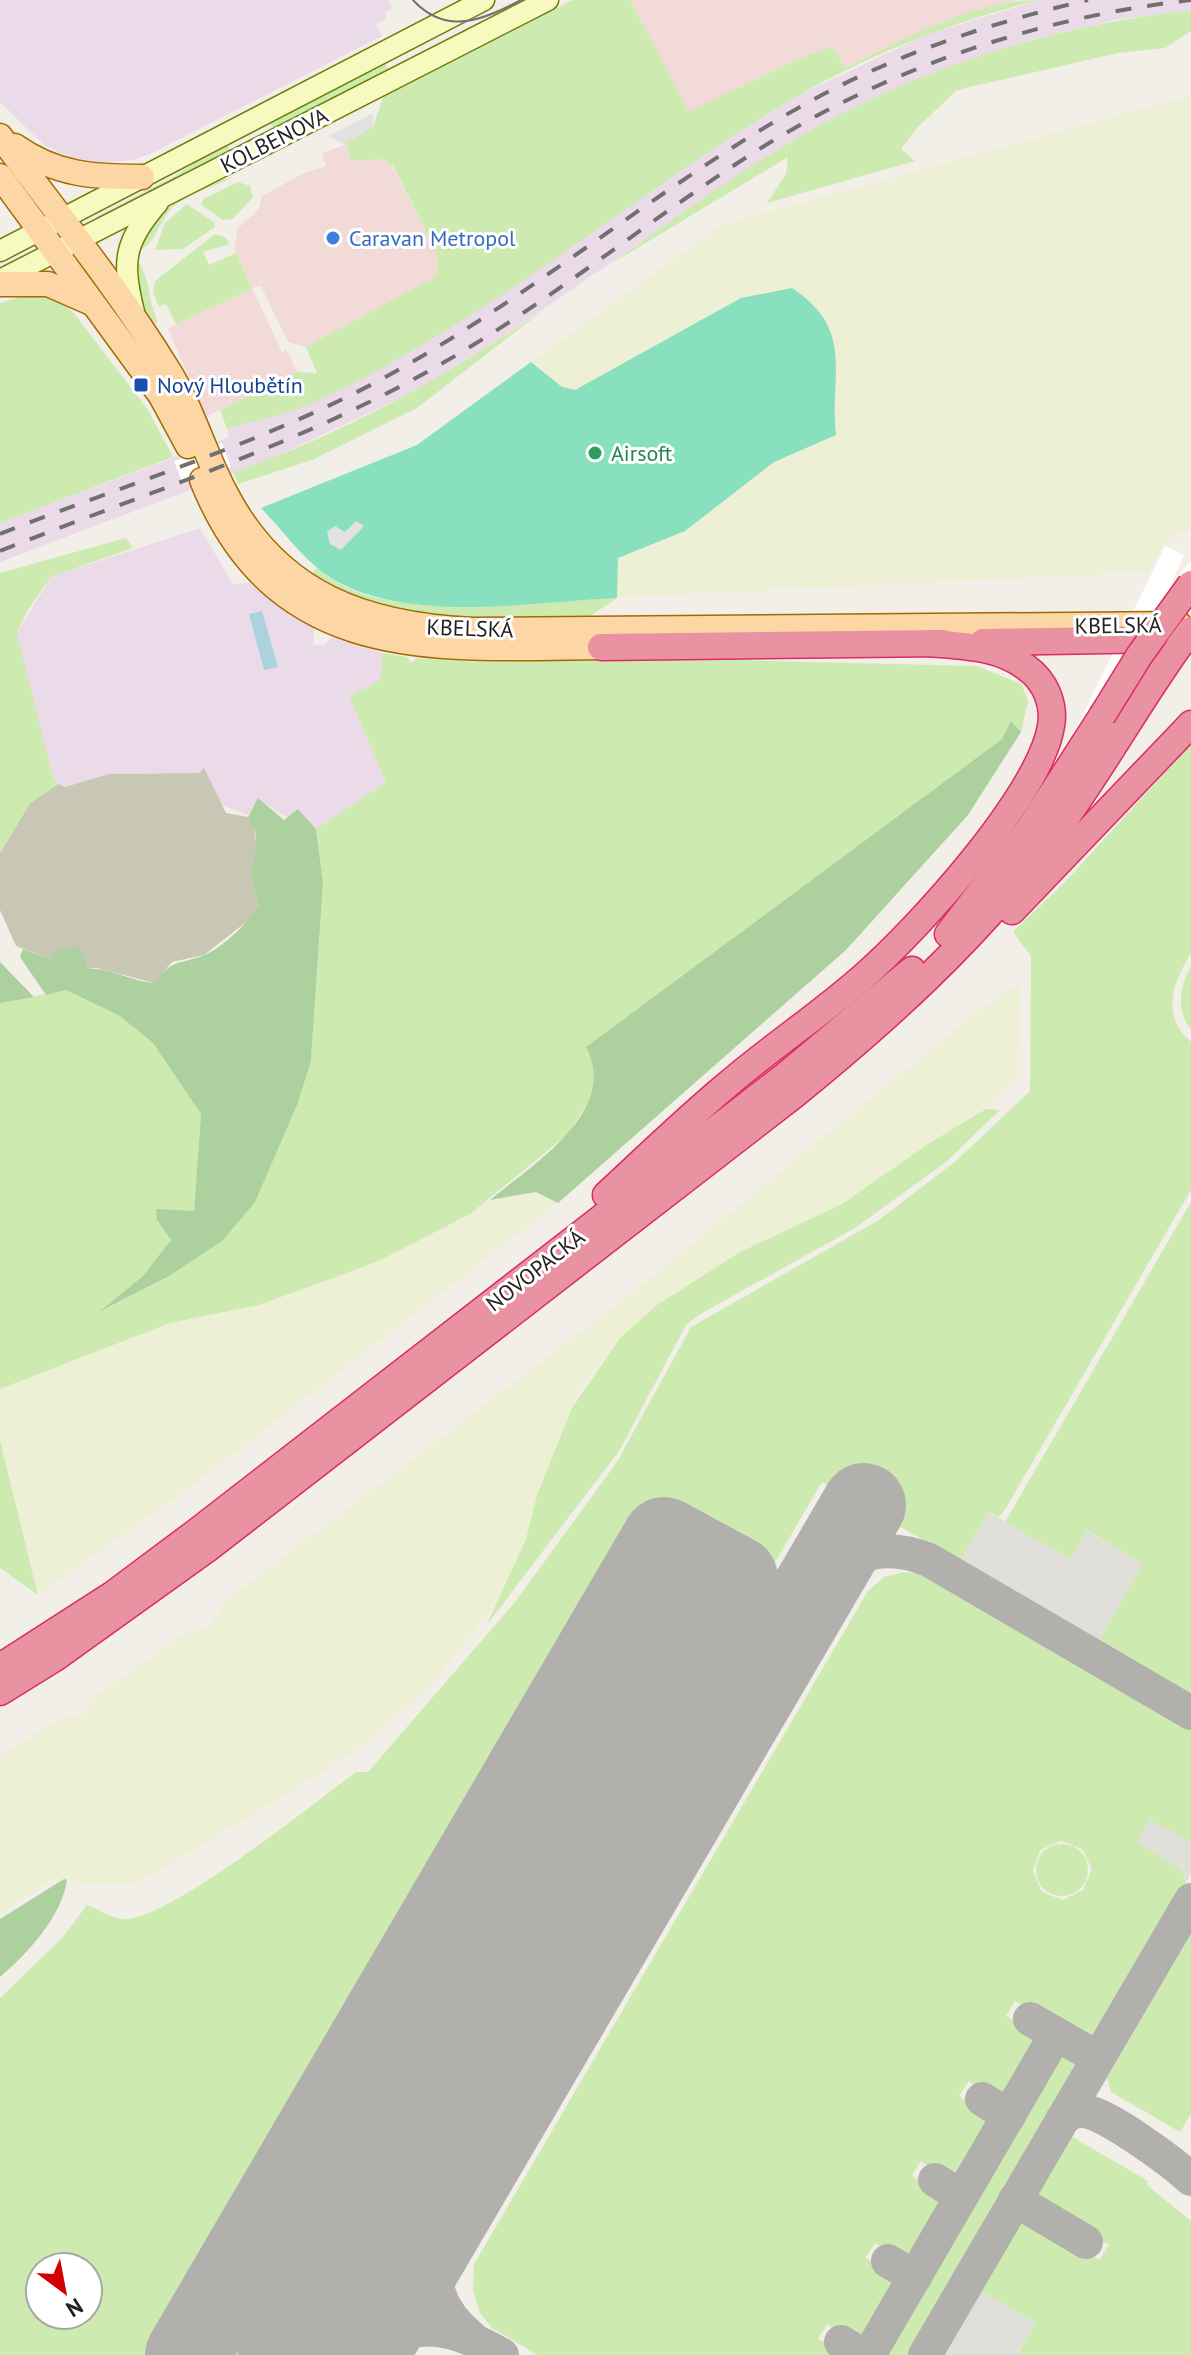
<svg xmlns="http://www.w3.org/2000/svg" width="1191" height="2355" viewBox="0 0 1191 2355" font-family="'PT Sans',sans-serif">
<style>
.commercial{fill:#f2dad9}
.industrial{fill:#ebdbe8}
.airport{fill:#e1dfda}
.construction{fill:#c7c7b4}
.farmland{fill:#eef0d5}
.grass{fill:#cdebb0;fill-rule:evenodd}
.forest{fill:#add19e}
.pitch{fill:#88e0be}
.parking{fill:#e2e2e2}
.water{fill:#aad3df}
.pier{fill:#fff}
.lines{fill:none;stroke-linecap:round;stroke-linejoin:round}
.taxiway{stroke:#b1b0ac;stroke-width:34}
.runway{stroke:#b1b0ac;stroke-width:84}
.secondary-casing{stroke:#707d05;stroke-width:23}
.primary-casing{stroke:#a06b00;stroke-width:27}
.highway-casing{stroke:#dc2a67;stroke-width:29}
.secondary{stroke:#f7fabf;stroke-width:20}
.primary{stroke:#fcd6a4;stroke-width:24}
.highway{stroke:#e892a2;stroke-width:26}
.tram{stroke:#707070;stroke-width:2}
.rail{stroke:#707070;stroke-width:4;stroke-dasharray:16 16;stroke-linecap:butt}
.highway-bridge-casing{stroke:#dc2a67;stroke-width:29;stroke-linecap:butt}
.highway-bridge{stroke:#e892a2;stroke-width:26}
.shop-dot{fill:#3f7fe0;stroke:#fff;stroke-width:3}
.transit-dot{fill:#1a4fb4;stroke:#fff;stroke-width:3}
.leisure-dot{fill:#2e9e5b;stroke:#fff;stroke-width:3}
.labels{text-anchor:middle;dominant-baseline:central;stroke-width:6;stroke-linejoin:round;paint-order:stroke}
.street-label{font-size:22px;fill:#222;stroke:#fff}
.shop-label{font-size:22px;fill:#366cbe;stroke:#fff;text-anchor:start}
.transit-label{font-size:22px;fill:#164399;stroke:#fff;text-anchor:start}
.leisure-label{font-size:22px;fill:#27864d;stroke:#fff;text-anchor:start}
</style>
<rect width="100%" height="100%" fill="#f2efe9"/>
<g class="commercial">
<polygon points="630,0 1018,0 943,23 845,68 831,46 796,60 689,113"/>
<polygon points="347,144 352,161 382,159 392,166 436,252 438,267 433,279 306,347 288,342 261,286 252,288 282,352 286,350 298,372 205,417 168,328 252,289 234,248 238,228 259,209 262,196 304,173 326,166 322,153"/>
</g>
<g class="industrial">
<polygon points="0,0 388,0 393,8 385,13 387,18 376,24 382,36 150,154 133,160 100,163 79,161 45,146 0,102"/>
<polygon points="1039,0 1191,0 1191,10 1115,20 1031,40 939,70 854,108 740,174 498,340 417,390 269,460 0,562 0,523 229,437 227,429 253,419 273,417 334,391 399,358 478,310 721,143 801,94 926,35"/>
<polygon points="200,528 233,584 253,583 281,608 314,628 313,644 323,646 332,637 382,653 381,680 349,697 386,782 316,829 299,810 289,819 258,799 248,815 219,804 199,773 109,774 65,787 58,784 52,774 17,633 51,577"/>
</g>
<g class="airport">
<polygon points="989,1512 1069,1559 1086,1530 1144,1564 1098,1642 960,1561"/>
<polygon points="1150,1818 1191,1843 1191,1873 1186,1883 1182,1870 1136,1842"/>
<polygon points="981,2291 1036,2323 1018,2352 1022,2355 944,2355"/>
</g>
<polygon class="construction" points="204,768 226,813 248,817 253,822 257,850 252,882 259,905 250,919 204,955 172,962 154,983 97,968 86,969 84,965 50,959 16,946 0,910 0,853 30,803 58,784 65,787 109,774 199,773"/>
<g class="farmland">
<polygon points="1191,95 1191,531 1169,537 1147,572 422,607 261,508 417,445 721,225"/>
<polygon points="1020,982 1017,1077 986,1109 928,1144 842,1204 740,1252 657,1305 592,1372 579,1392 554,1452 526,1539 509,1576 488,1614 430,1687 370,1740 314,1778 138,1883 90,1885 63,1879 50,1880 0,1914 0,1756 59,1719 84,1715 90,1700 187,1632 209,1628 224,1602 628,1296 974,1014"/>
<polygon points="536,1192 558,1203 192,1486 38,1595 0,1440 0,1389 170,1323 211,1315 379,1261 490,1200"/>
</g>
<g class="grass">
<path d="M573 0H630L689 112 796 60 832 46 845 68C904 40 973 0 1039 0 956 21 872 53 798 96 671 170 557 265 430 340 385 367 324 403 273 417 257 421 243 423 227 429L220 410 298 372 317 373 306 347 433 278 438 267 436 252 393 166 382 159 351 161 347 145 343 144 373 127 384 94Z"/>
<path d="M1191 10V31L1165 48 1118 53 957 90 918 127 901 149 915 161 767 203 786 174 788 157 606 267C676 218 745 166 820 125 935 62 1061 25 1191 10Z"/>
<polygon points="383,59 390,72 274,131 268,118"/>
<polygon points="225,141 232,153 98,222 96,217 177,175"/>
<path d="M233 177C215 187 191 192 175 205 161 217 155 244 140 250L139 235C166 208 194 185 233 177Z"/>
<polygon points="238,182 250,186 253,197 233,219 223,220 201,205 203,199"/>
<polygon points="187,204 215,223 215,227 183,249 155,250 165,223"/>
<polygon points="215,234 225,237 230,244 203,252 209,265 236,253 252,289 176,324 166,304 159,307 153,292 155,281"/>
<path d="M135 258C149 270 148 302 158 322L155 323 140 303Z"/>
<polygon points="33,293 59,301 73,312 148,410 173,457 0,523 0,303"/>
<path d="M545 309 417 408 312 460 238 484 233 472C345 434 447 375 545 309Z"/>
<polygon points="126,538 133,548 51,577 27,611 17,633 52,774 58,784 30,803 0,853 0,573"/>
<path d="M317 567C376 628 537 601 617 598L588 618 443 617 397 611 345 594 311 575Z"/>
<polygon points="382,653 407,657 412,663 416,658 476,662 693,659 977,666 1022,684 1028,702 1021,732 1011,722 1002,739 586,1047 596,1066 592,1097 568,1134 470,1214 379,1261 259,1305 170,1323 0,1389 0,1003 66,990 123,1017 153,1043 201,1114 194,1211 157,1221 172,1240 143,1276 104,1310 169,1276 311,1061 323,884 316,829 386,782 349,697 380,680"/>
<path d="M1191 744V953C1173 983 1160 1014 1191 1042V1190L1003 1513 998 1517 989 1512 960 1561 822 1482 312 2355H0V1998L62 1938 87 1905C98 1909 110 1917 121 1919 162 1926 318 1800 356 1772H368L515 1602 617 1462 691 1327 879 1220 957 1160 1030 1091 1031 956 1013 932 1064 883ZM40 2267H88V2315H40Z"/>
<path d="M1191 967V1030C1176 1010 1179 988 1191 967Z"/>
<polygon points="986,1109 1000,1110 946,1162 855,1228 702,1313 686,1325 619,1451 486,1626 526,1539 537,1495 572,1408 620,1338 657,1305 740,1252 842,1204 928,1144"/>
<polygon points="1191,1202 1191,1697 1098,1642 1143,1564 1087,1530 1070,1559 1005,1522"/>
<polygon points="0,1440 38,1595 0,1568"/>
<path d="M904 1572 928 1574 1191 1728V1843L1150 1819 1137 1842 1182 1870 1186 1883 1089 2047 1015 2001 1006 2016 1050 2036 1007 2109 969 2081 959 2096 977 2107 979 2103 1000 2120 960 2189 921 2161 912 2176 955 2198 913 2270 875 2243 865 2258 908 2280 866 2351 827 2324 818 2339 852 2355H538L492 2328 480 2313 473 2291 474 2264 868 1591 884 1577ZM1061 1841 1082 1849 1092 1869 1083 1890 1063 1900 1042 1892 1033 1871 1040 1850Z"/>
<circle cx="1062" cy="1870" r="26"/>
<polygon points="1191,1934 1191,2114 1180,2132 1111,2092 1107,2078"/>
<polygon points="1059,2046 1084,2056 908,2355 875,2355 1053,2051"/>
<polygon points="1071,2136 1148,2181 1147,2185 1191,2221 1191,2355 1022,2355 1018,2353 1036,2323 981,2291 1026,2213 1099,2260 1109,2245 1091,2234 1088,2238 1031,2204"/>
</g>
<g class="forest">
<path d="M1011 721 1021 732 968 815 846 950 558 1203 536 1192 490 1200C533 1164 620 1111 586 1047L1002 739Z"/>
<path d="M258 798 284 820 298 809 316 829 323 883 311 1061 297 1105 255 1202 222 1241 169 1276 99 1312 143 1276 171 1240 157 1220 156 1209 194 1211 201 1114 153 1043 120 1016 66 990 46 995 20 957 23 949 50 959 54 952 77 946 84 956 86 969C111 967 129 981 154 983 173 959 176 965 202 956 223 948 247 924 259 905 257 897 253 888 252 880 252 859 263 836 248 817Z"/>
<polygon points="0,962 34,997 0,1003"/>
<path d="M64 1879 67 1880C62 1916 28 1953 0 1977V1919Z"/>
</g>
<path class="pitch" d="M792 288C856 330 829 375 836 435L774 462 685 531 618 558 617 598C528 602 401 626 325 574 301 557 281 528 261 508L417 445 531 362 562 387 575 390 741 298Z"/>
<g class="parking">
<polygon points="373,113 373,127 343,144 329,136"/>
<polygon points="356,521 364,526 341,550 330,544 327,532 335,526 345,532"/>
</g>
<polygon class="water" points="262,611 278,667 264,670 249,614"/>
<g class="pier">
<polygon points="222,443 231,467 183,484 174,461"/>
<polygon points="1165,546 1184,555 1169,588 1191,561 1191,602 1037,833 1017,819 1078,725"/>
</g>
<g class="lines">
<g class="taxiway">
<path d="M759 1688 821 1582C852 1551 888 1543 929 1560L1191 1713"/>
<polyline points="1030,2019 1056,2034"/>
<polyline points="982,2099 1009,2116"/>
<path d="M1062 2120C1068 2114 1075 2110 1084 2111 1108 2114 1172 2162 1191 2179"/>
<polyline points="935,2180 961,2196"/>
<polyline points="1015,2200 1086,2242"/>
<polyline points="888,2261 915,2277"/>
<path d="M471 2337C392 2274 465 2191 502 2127"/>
<polyline points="841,2342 862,2355"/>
<path d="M371 2355C413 2314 457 2329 502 2355"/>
<polyline points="869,2355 1056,2034 1098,2058"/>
<polyline points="925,2355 1191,1900"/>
</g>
<g class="runway">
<polyline points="187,2355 664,1539 736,1578 280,2355"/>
<polyline points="366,2355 864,1505"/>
</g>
<g class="secondary-casing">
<g id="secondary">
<polyline points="0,251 484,0"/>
<polyline points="0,280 548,0"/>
<path d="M134 312C122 262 123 243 158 203"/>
</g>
</g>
<g class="primary-casing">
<g id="primary">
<path d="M0 136C56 212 117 287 167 368 192 407 204 453 226 494 279 595 366 625 473 630L1179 624"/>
<path d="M15 146C56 175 93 177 142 177"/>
<polyline points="0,176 161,396 188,446"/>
<polyline points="0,284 48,284 89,302"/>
<path d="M202 480C276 665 434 649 601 647"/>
</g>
</g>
<g class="highway-casing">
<g id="highway">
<polyline points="983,642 1167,639"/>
<polyline points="601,647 943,643"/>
<polyline points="1012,911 1191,724"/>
<polyline points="948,934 1030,828 1102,716"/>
<path d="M606 1195C646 1158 685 1120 727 1085 771 1047 820 1015 864 976 917 930 1040 795 1051 726 1055 704 1045 681 1027 668 999 646 963 646 929 643"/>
<polyline points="0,1667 112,1595 195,1533 786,1075 912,970"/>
<path d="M0 1692 55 1658 207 1549 794 1095C885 1021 973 942 1044 848 1093 784 1132 712 1179 646"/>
</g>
</g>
<use href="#secondary" class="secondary"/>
<use href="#primary" class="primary"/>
<use href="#highway" class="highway"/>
<path class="tram" d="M413 0C447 37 484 19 521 0"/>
<g class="rail">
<path d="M0 534C136 480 281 438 407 365 546 285 668 180 807 103 896 54 990 23 1088 0"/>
<path d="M0 551C148 492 302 444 441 364 543 306 635 231 733 166 871 74 1026 19 1191 0"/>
</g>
<g class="highway-bridge-casing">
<g id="highway-bridge">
<polyline points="1179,646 1191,630"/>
<polyline points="1102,716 1139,656 1191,584"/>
</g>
</g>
<use href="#highway-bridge" class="highway-bridge"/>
</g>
<circle class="shop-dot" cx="333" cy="238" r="8"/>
<rect class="transit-dot" x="133" y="377" width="16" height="16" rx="4"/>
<circle class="leisure-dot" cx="595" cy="453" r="8"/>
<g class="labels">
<g class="street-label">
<text transform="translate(274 140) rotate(-27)">KOLBENOVA</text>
<text transform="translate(1118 625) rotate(-1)">KBELSKÁ</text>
<text transform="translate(470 628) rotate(2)">KBELSKÁ</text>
<text transform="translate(535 1270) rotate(-38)">NOVOPACKÁ</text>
</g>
<g class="shop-label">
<text x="349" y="238">Caravan Metropol</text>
</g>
<g class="transit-label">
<text x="157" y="385">Nový Hloubětín</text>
</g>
<g class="leisure-label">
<text x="611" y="453">Airsoft</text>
</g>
</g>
<g transform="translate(64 2291) rotate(148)"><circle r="38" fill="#ffffff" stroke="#a7a7a7" stroke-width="2"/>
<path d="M0-6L14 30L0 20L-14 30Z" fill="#d40000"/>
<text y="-12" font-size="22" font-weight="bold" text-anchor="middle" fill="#222222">N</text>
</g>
</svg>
